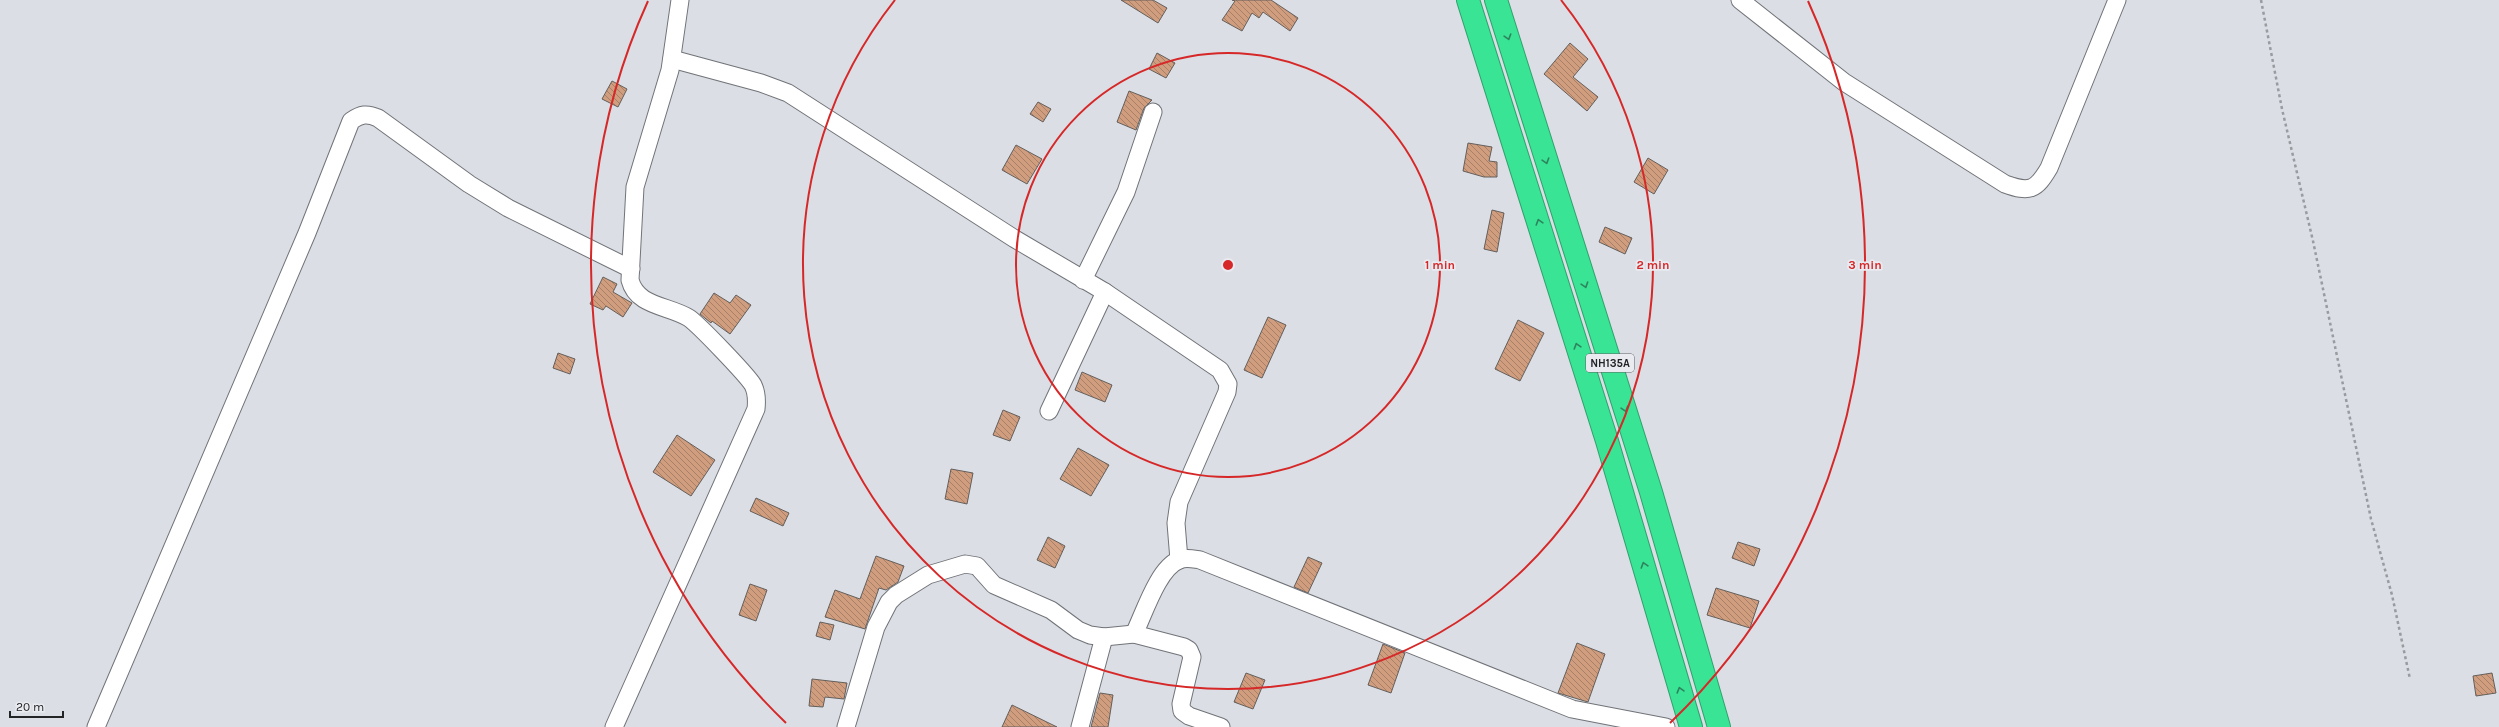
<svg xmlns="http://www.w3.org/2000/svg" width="2499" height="727" viewBox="0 0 2499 727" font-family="Karla,sans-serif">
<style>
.building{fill:url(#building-back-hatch);stroke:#645f5c}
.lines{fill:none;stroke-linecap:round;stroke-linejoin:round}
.street-casing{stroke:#707378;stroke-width:19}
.highway-casing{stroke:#31a16e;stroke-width:24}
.path{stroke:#989b9f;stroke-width:2.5;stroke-dasharray:3 3;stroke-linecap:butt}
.street{stroke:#fff;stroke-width:17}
.highway{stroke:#39e495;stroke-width:22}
.oneway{stroke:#2e845e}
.ring{fill:none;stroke:#d62828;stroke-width:2}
.labels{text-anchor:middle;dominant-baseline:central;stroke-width:3.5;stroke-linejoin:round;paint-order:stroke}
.shield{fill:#e9ebf1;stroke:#5e6063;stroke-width:1}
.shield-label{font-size:11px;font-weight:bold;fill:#232426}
.centre{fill:#d62828;stroke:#e9ebf1;stroke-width:2}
.ring-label{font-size:12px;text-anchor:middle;font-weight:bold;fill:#d62828;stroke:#e9ebf1;stroke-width:3.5;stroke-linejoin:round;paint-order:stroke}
</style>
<defs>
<pattern id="building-back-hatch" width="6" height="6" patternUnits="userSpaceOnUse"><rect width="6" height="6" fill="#d09d7e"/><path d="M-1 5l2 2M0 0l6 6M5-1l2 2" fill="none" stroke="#a88067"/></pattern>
</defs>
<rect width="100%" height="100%" fill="#dbdee4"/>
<g class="building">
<polygon points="1121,0 1153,0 1167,8 1158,23"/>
<polygon points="1232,0 1271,0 1298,18 1290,31 1263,12 1259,18 1252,13 1242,31 1222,20 1235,1"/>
<polygon points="1570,43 1588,59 1573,77 1598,97 1587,111 1544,74"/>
<polygon points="1157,53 1175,63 1166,78 1149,69"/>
<polygon points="612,81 627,89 618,107 602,99"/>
<polygon points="1129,91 1152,100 1144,108 1136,130 1117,122"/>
<polygon points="1038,102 1051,109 1043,122 1030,114"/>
<polygon points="1468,143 1492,147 1489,161 1497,162 1497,177 1484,177 1463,171"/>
<polygon points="1016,145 1042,159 1027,184 1002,170"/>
<polygon points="1648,158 1668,170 1654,194 1634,182"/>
<polygon points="1492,210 1504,213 1497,252 1484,249"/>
<polygon points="1605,227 1632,238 1625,254 1599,242"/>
<polygon points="603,277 617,284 613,292 632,303 623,317 606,306 603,310 590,304"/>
<polygon points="714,293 730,303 736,295 751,305 730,334 712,321 711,323 700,314"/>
<polygon points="1268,317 1286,325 1262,378 1244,370"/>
<polygon points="1518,320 1544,333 1520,381 1495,369"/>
<polygon points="558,353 575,359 570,374 553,368"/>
<polygon points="1082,372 1112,385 1105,402 1075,390"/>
<polygon points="1003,410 1020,417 1010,441 993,435"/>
<polygon points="677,435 715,460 691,496 653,472"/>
<polygon points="1078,448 1109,465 1091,496 1060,479"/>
<polygon points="951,469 973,473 967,504 945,499"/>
<polygon points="756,498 789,513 783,526 750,511"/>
<polygon points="1048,537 1065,546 1055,568 1037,560"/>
<polygon points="1738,542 1760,549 1754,566 1732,558"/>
<polygon points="876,556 904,566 898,582 886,590 879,588 865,629 825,617 835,590 860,599"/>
<polygon points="1308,557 1322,563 1308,593 1294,587"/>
<polygon points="750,584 767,590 756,621 739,615"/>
<polygon points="1716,588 1759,601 1750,628 1707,615"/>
<polygon points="820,622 834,625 830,640 816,636"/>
<polygon points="1577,643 1605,654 1588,702 1558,693"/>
<polygon points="1383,644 1405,653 1391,693 1368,685"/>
<polygon points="1246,673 1265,680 1253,709 1234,702"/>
<polygon points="2492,673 2496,693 2476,696 2473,676"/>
<polygon points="812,679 847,683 844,699 825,697 823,707 809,706"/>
<polygon points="1100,693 1113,695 1108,727 1091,727"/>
<polygon points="1012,705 1057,727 1002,727"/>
</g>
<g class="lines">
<g class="street-casing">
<g id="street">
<path d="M1740 0 1844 82 2005 184C2030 193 2036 190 2049 168L2117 0"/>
<polyline points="672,59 761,83 788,93 1015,239 1105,292 1049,411"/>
<polyline points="1083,280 1126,192 1153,112"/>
<polyline points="1105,292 1220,370 1228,384 1227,392 1179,502 1176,523 1179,560"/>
<path d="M1134 634C1144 614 1158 568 1179 560 1186 557 1193 559 1200 560L1572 709 1666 727"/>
<path d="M96 727 307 233 351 121C361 114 367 113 378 118L469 184 508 208 631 269"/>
<path d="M614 727 756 409C757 400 757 393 753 385 747 375 699 325 689 318 668 305 637 307 630 280L635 187 670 70 680 0"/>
<polyline points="846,727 876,627 889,602 896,595 928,575 965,564 977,566 994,585 1051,610 1078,630 1090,635 1104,637 1134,634 1184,647 1189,650 1192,657 1181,704 1182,711 1189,716 1221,727"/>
<polyline points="1080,727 1104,637"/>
</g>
</g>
<g class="highway-casing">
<g id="highway">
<polyline points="1468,0 1607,441 1691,727"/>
<polyline points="1496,0 1651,492 1719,727"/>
</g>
</g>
<polyline class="path" points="2261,0 2282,109 2313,241 2371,519 2392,595 2410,679"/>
<use href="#street" class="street"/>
<use href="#highway" class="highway"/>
</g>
<defs><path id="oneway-chevron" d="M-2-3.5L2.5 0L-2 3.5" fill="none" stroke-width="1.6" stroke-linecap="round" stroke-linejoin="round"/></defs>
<g class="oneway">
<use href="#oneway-chevron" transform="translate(1508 37) rotate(73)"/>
<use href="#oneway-chevron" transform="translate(1546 161) rotate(73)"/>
<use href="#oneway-chevron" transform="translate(1539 222) rotate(-107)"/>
<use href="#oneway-chevron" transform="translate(1585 285) rotate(72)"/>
<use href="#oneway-chevron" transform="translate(1577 346) rotate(-107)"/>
<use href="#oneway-chevron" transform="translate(1625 409) rotate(72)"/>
<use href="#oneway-chevron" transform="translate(1644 565) rotate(-107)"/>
<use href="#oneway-chevron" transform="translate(1680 690) rotate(-106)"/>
</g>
<g class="ring">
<circle cx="1228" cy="265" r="212"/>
<path d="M1561 0A425 425 0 1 1 895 0"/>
<path d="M786 723A637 637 0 0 1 648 1M1808 1A637 637 0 0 1 1670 723"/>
</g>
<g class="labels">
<rect class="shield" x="1586" y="354" width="48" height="18" rx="3"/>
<g class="shield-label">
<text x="1610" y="363">NH135A</text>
</g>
</g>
<circle cx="1228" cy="265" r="6" class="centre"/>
<g class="ring-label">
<text x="1440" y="269">1 min</text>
<text x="1653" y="269">2 min</text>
<text x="1865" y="269">3 min</text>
</g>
<path d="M10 711v6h53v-6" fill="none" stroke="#232426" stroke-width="2"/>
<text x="16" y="711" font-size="12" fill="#232426" stroke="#e9ebf1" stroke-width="3" paint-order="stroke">20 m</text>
</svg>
